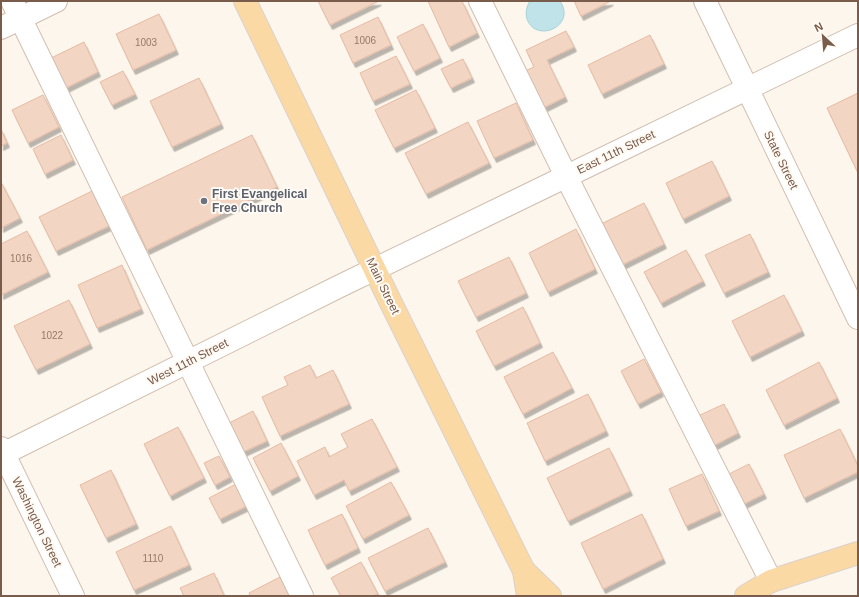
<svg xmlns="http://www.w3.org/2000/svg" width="859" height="597" viewBox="0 0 859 597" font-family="Helvetica,sans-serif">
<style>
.water{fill:#bfe3e8;stroke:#a5d3da}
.building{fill:#f3d5c3;stroke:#e6bba3;filter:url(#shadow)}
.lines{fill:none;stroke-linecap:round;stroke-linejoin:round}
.minor-casing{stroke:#d1beb0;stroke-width:24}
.major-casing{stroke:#dad1cd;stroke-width:24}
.minor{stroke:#fff;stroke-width:22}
.major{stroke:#fbd9a5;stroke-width:22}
.worship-dot{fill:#6b7280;stroke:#fffaf3;stroke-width:1.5}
.labels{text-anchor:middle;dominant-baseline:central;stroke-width:4;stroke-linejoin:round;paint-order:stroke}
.number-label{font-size:10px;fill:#987a6a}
.street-label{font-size:12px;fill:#7a5c4d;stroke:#fffaf3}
.worship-label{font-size:12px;font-weight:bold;fill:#5b616d;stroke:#fffaf3;text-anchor:start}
</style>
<defs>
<filter id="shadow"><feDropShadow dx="2.5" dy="4.5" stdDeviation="0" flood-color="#0004"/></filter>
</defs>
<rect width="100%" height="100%" fill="#fdf6ec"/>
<path class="water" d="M530 1H560C577 26 536 44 527 19 525 12 527 6 530 1Z"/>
<g class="building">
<polygon points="318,1 379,1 330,25"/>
<polygon points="428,1 462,1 477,33 449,47"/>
<polygon points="574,1 611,1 581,16"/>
<polygon points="159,14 176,50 133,70 116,34"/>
<polygon points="378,17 391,45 353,63 340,35"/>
<polygon points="423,24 440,58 414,71 397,37"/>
<polygon points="566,31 574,47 547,60 565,97 543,108 525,71 534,67 526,50"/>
<polygon points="650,35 664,64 602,94 588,65"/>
<polygon points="84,42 98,72 64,89 49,59"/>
<polygon points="396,56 410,84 373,101 360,73"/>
<polygon points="463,59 472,78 451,88 441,69"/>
<polygon points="123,71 135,94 112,105 100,82"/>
<polygon points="199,78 221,124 172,147 150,101"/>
<polygon points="416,90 435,128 394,148 375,110"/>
<polygon points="858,93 858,173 827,108"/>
<polygon points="43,95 59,127 28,143 12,110"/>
<polygon points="516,103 533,140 494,158 477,121"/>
<polygon points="468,122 489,163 426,194 405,153"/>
<polygon points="1,129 7,143 1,146"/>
<polygon points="61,135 73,160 45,174 33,149"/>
<polygon points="252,135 277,187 147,250 122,197"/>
<polygon points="712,161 729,196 683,219 666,183"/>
<polygon points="1,182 20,218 1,228"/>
<polygon points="92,191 109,226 56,251 39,217"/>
<polygon points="644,203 664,244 620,266 599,225"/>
<polygon points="576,229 595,269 548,292 529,253"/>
<polygon points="27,231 48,272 1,295 1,244"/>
<polygon points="750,234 768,272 724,293 705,255"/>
<polygon points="686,250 703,281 661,303 644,272"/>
<polygon points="509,257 526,293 476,317 458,281"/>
<polygon points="122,265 141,309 97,328 78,285"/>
<polygon points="784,295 802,331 750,357 732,321"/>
<polygon points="69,300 90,344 36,370 14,326"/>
<polygon points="523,307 540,343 494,366 476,331"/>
<polygon points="553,352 572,388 523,414 504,377"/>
<polygon points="644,359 661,392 638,404 621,371"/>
<polygon points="819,362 837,398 784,425 766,390"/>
<polygon points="310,365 316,378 333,370 349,404 280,436 262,397 288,385 284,377"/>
<polygon points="588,394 606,431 545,461 527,423"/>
<polygon points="724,404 738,433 713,446 698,416"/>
<polygon points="253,411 267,441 241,453 227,424"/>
<polygon points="372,419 397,467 349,491 344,480 314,495 297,461 325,447 329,457 348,447 341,434"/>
<polygon points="178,427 204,478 170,496 144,444"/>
<polygon points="840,429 858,466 858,472 804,498 784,455"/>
<polygon points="281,443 298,476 270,491 253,458"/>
<polygon points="609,448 630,491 568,521 547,478"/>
<polygon points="219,456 230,477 215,485 204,463"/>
<polygon points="749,464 764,494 740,506 725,476"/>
<polygon points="111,470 136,524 106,538 80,485"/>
<polygon points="702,474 719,511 686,526 669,489"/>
<polygon points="391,482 409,515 363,539 346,506"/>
<polygon points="236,484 247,506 220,519 209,498"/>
<polygon points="342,514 358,548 325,565 308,530"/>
<polygon points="642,514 663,559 603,589 581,543"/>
<polygon points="171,526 189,565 134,590 116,552"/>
<polygon points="428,528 445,562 385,591 368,558"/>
<polygon points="361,562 378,594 373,596 341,596 331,578"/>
<polygon points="214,573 224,596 184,596 180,588"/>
<polygon points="280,577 290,596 250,596 249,593"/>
</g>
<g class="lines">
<g class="minor-casing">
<g id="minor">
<polyline points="12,1 302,596"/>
<polyline points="480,1 566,176 771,581"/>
<polyline points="705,1 858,318"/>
<polyline points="1,28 56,1"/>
<polyline points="1,448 73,596"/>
<polyline points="1,455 338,287 858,35"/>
</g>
</g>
<g class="major-casing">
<g id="major">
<polyline points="245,1 390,301 524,571"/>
<polyline points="528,596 524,571 550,596"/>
<polyline points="746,596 771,581 858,553"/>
</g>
</g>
<use href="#minor" class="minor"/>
<use href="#major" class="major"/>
</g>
<circle class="worship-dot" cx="204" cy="201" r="4"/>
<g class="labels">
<g class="number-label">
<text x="365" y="40">1006</text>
<text x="146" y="42">1003</text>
<text x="21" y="258">1016</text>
<text x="52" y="335">1022</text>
<text x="153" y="558">1110</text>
</g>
<g class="street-label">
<text transform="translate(616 152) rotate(-26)">East 11th Street</text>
<text transform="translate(781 160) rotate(64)">State Street</text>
<text transform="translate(383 286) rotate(64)">Main Street</text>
<text transform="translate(188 362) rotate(-27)">West 11th Street</text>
<text transform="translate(37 522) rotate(64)">Washington Street</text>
</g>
<g class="worship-label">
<text x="212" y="194">First Evangelical<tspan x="212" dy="14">Free Church</tspan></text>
</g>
</g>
<rect width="859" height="597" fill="none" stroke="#7a5c4d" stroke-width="4"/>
<g transform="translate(823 36) rotate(334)" stroke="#fffaf3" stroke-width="3" paint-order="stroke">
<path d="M0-3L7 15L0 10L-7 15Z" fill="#7a5c4d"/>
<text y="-6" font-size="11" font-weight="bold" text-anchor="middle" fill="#7a5c4d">N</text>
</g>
</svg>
